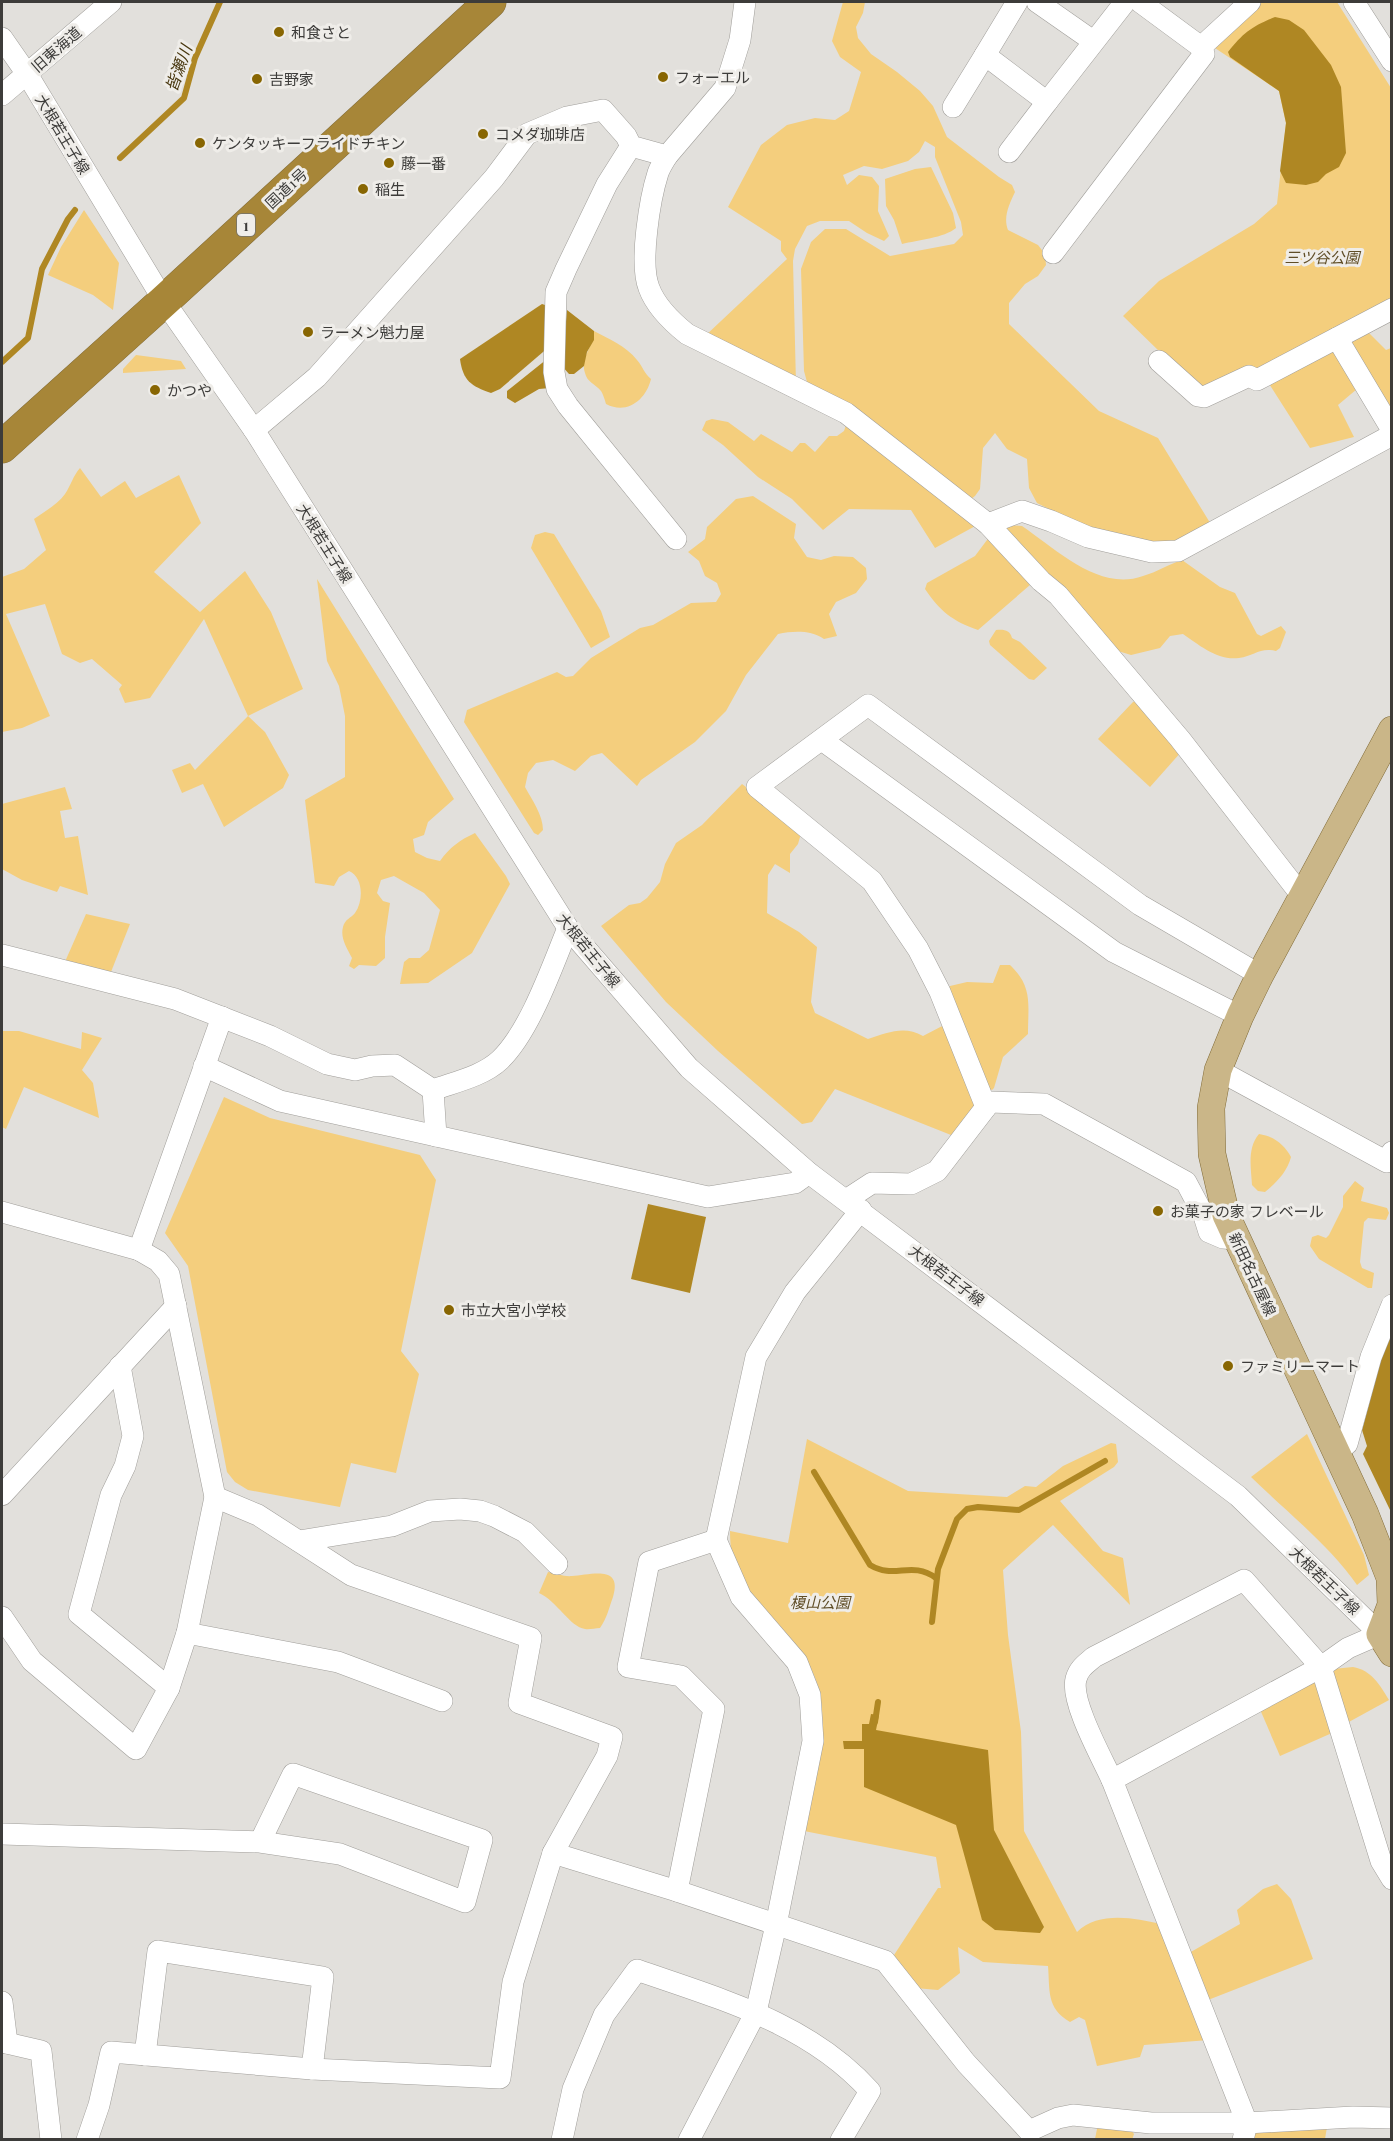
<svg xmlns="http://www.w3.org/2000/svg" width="1393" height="2141" viewBox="0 0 1393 2141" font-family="'Playfair Display','Noto Sans JP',serif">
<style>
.green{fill:#f4ce7d}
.water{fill:#af8723}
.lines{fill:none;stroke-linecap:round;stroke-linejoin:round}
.stream{stroke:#af8723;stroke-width:6}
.minor-casing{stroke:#a09e9a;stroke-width:22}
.major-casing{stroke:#826c39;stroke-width:28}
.highway-casing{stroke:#826c39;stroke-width:33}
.minor{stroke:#fff;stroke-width:21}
.major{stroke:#cab688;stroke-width:27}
.highway{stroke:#a78638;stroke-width:32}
.poi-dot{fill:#886602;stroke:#efede9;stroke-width:2}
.labels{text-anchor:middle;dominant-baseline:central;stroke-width:6;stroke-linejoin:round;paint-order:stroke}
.shield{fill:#efede9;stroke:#72716e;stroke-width:1.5}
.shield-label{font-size:14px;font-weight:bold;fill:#3d3c3a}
.poi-label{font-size:15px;fill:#3d3c3a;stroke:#efede9;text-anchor:start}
.street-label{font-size:15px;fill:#3d3c3a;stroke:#efede9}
.park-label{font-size:15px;font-style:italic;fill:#604e27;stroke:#efede9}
.water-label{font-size:16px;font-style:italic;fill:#493810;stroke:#efede9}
</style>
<rect width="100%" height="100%" fill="#e2e0dc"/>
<g class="green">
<path d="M843 2H865L863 13 856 27 858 38 871 54 897 72 920 91 933 106 947 137 999 177 1012 185 1015 192C1009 205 1003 217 1008 230L1038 245 1045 254 1046 265 1038 276 1025 284 1009 303V324L1099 411 1158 438 1212 526 1167 544 1099 534 1037 503 1029 488 1027 459 1007 449 995 433 983 448 980 489 975 496 966 503 810 393 804 371 801 269 811 242 825 229H846L890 256 954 244 963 235 961 222 935 157V147L925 141 919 152 908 161 882 169 864 166 843 175 847 185 859 175 872 177 879 186 878 211 889 236 884 241 867 233 849 221H820L807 226 795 249 793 261 796 384 704 337 787 259 781 251V241L728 207 761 145 787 125 815 118 835 120 849 111 861 72 840 57 832 41Z"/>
<polygon points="1260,2 1337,2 1391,88 1391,299 1258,371 1198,389 1123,316 1159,281 1254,224 1277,204 1286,123 1279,91 1215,48"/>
<path d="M931 167 953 213 956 228C944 238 918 240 902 244L894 220 886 206 885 179 915 169Z"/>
<polygon points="84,210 119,263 113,310 93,295 48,275 61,247"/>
<polygon points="1366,330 1386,350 1391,348 1391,423 1344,341"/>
<path d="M594 331C609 339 626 346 637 360 643 367 644 373 651 379 646 400 627 415 606 404 605 400 603 394 601 391 595 384 587 382 585 373 580 356 594 347 594 331Z"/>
<polygon points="1335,349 1357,389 1338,405 1354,437 1310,448 1268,382"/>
<polygon points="136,355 181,361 186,369 123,373 123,369"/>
<polygon points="712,419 728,422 754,441 761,434 792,452 800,443 805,443 815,452 829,436 837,436 844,431 847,422 979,524 935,548 911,510 849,509 823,530 792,499 758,477 723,445 702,430 706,421"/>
<path d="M80 468 101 497 125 481 136 498 179 475 201 523 154 572 200 612 245 571 271 612 303 689 248 716 265 732 289 775 283 788 224 827 203 784 182 793 172 770 190 763 195 770 248 716 204 619 150 698 125 703 119 689 122 685 92 659 80 663 62 654 45 604 6 614 50 716 22 728 2 732V577L24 569 46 550 34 519C45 511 57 505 65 494 71 485 73 476 80 468Z"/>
<path d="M753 496 796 524 794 538 807 557 821 560 834 556 853 557 866 568 867 579 856 593 836 602 829 614 837 636 824 639C810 630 794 631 778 634L746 675 726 711 695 742 641 780 637 786 602 753 591 756 575 771 553 760 536 763 528 773 525 787C532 800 543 815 543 830L538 835 534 833 464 722 467 710 557 672 566 677 573 676 591 658 640 628 653 625 691 603 716 602 721 594 717 583 705 576 699 561 688 552 705 539 707 527 736 499Z"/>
<path d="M1010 525 1022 526C1056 549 1099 592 1143 576 1157 572 1169 564 1182 560L1220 587 1235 593 1257 634 1261 636 1281 626 1286 632 1280 648 1276 651C1260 647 1254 656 1239 658 1218 661 1199 645 1183 634L1170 636 1160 648 1131 655 1118 651 1004 527Z"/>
<polygon points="545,532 554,534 601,611 610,637 591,648 531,548 535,535"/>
<path d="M990 536 1030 585 978 630C952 621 940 611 925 589L927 583 975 556Z"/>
<path d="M317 579 454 799 428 822 424 835 413 839 415 852 427 858 440 861C450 847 460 840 475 833L506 876 510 884 472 953 428 983 400 984 404 962 409 958H420L429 950 440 910 424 893 394 876 381 880 377 893 383 901 390 903 385 937V958L376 966 359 965 354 969 349 966 352 958C347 948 340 938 343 927 345 919 351 918 355 913 364 900 363 877 349 871L339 877 334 886 315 883 305 800 345 777V716L339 686 327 661Z"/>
<path d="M996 630C1004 629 1010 630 1012 638L1020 642 1047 668 1034 680 1029 679 990 645 989 641Z"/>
<polygon points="1142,698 1182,751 1150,787 1098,739 1133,702"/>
<path d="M742 784 802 830 798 844 790 854V873L775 864 768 875 767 913 799 932 817 947 811 1002 815 1013 868 1039C887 1033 904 1025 923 1036L948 1023 981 1109 958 1135H951L835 1089 812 1122 802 1124 718 1051 666 1002 601 926 629 905 640 903 647 898 660 882 665 864 676 843 702 825Z"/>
<polygon points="65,787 72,809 60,811 65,838 78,836 88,895 60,886 57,892 22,880 2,869 2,804"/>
<polygon points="86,914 130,924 109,977 64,964"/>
<path d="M1000 965H1010C1033 987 1028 1004 1028 1034L1003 1057 994 1088 992 1090 986 1088 948 990 950 986 967 982 993 983Z"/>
<polygon points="2,1031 19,1031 81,1049 82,1032 102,1038 82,1070 93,1083 99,1118 24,1087 6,1129 2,1127"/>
<polygon points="224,1097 270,1118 420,1155 436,1180 401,1351 419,1374 396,1473 351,1463 340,1507 248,1490 235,1482 227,1472 188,1266 165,1233"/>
<path d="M1259 1134C1273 1136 1284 1144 1291 1157 1287 1172 1277 1182 1265 1192L1258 1191 1252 1185C1251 1168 1247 1148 1259 1134Z"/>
<polygon points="1355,1181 1364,1188 1361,1201 1387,1208 1389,1213 1386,1220 1368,1218 1364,1222 1360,1262 1362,1268 1374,1273 1372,1288 1368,1288 1319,1259 1310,1246 1312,1237 1318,1235 1326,1238 1329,1235 1343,1207 1343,1196"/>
<path d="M1307 1434 1364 1555 1369 1575 1357 1585C1331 1547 1285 1510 1251 1477Z"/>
<path d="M807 1439 908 1491 1007 1497 1025 1486 1036 1487 1063 1466 1111 1443 1116 1444 1118 1462 1114 1467 1060 1501 1103 1551 1123 1558 1130 1605 1053 1525 1003 1570 1008 1635 1021 1732 1024 1831 1077 1932C1098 1911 1135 1918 1160 1924L1209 2040 1144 2045 1140 2057 1097 2066 1085 2020 1079 2017 1070 2022C1046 2008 1050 1990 1048 1966L983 1962 958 1947 960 1973 938 1990 915 1988 894 1955 938 1888H941L936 1857 804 1831C813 1784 831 1734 818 1686 808 1652 780 1627 758 1601 753 1596 746 1590 743 1584 733 1568 730 1549 730 1531L788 1543Z"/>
<path d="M548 1572C556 1573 564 1577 572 1576 590 1575 623 1564 613 1597 609 1608 607 1618 600 1628 595 1628 589 1630 585 1629 570 1627 557 1601 539 1593Z"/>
<path d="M1353 1667C1371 1670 1380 1685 1389 1700L1347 1723 1331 1681 1333 1669Z"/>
<polygon points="1314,1675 1332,1733 1280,1756 1259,1707"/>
<polygon points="1277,1884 1291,1899 1313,1959 1208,2000 1189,1953 1240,1924 1237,1910 1263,1889"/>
<polygon points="1098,2124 1131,2130 1134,2134 1132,2140 1095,2139"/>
<polygon points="1327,2127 1325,2139 1249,2140 1251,2133 1261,2129"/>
</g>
<g class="water">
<path d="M1275 17 1289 20 1304 30 1331 65 1341 87 1346 153 1339 167 1326 174 1318 182 1306 185 1286 183 1280 171 1286 123 1279 91 1230 57 1228 52C1243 33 1252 26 1275 17Z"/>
<path d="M542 304 551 307 550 346 500 389 491 393C471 386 463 381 460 359Z"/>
<polygon points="567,310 594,331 594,340 587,352 584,366 574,374 569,374 562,366"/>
<polygon points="547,359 550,388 539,389 515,403 507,398 507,391"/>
<polygon points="648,1204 706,1217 690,1293 631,1279"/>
<polygon points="1391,1332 1391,1512 1363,1454 1367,1446 1362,1430 1382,1355"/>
<polygon points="871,1714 879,1715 876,1730 988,1750 994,1830 1044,1927 1040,1933 995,1930 982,1920 956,1825 864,1787 864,1749 844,1749 843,1741 862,1741 862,1724 869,1724"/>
</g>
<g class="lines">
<g class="stream">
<polyline points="120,158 184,98 195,58 220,2"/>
<polyline points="2,362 28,338 42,269 68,219 75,210"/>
<path d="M814 1472 870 1565C895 1580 911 1560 936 1578"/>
<polyline points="932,1622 938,1569 957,1519 967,1509 978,1507 1019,1510 1105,1461"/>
<polyline points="875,1722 878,1702"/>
</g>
<g class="minor-casing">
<g id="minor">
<polyline points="1017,2 985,55 1047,102 1125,2"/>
<polyline points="1037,2 1093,41"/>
<polyline points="1140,2 1201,47 1250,2"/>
<polyline points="1354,2 1392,61"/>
<polyline points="2,38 27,74 164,301 254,430 568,928 689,1068 809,1173 1238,1496 1380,1634 1348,1648 1321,1667 1112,1780 1247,2123 1243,2140"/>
<polyline points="2,95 111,2"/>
<polyline points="953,107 985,55"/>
<polyline points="631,146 607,184 566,269 556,292 554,372 557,389 568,406 676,539"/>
<polyline points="1009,152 1047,102"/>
<path d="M667 156C664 161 660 167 658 173 650 198 639 263 649 288 656 307 672 322 687 334L846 413 988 524 1041 581 1058 595 1180 739 1302 896"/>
<polyline points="1053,253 1204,54 1201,47"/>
<polyline points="1337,338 1392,430"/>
<polyline points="1159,361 1198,396 1204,397 1249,376 1257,380 1392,309"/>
<polyline points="254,430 317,377 494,178 527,134 567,117 603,110 626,136 631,146 667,156 725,88 740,40 745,2"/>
<polyline points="988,524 1022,511 1051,521 1088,537 1152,552 1178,551 1392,435"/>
<polyline points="822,740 1114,952 1240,1016"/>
<path d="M2 955 175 999 270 1036 327 1064 355 1070 372 1066 395 1065 433 1090C455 1082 483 1076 500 1060 530 1031 552 967 568 928"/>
<polyline points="204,1066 280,1101 708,1197 795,1183 809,1173"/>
<polyline points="1218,1070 1387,1162 1392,1152"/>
<polyline points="433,1090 436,1136"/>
<polyline points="986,1107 940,992 918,949 872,881 757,787 868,705 1140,905 1260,975"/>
<polyline points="846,1200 872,1183 911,1184 937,1171 990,1102 1044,1104 1186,1182 1204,1216 1209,1232 1223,1238 1237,1239"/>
<polyline points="2,1212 139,1250 158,1261 169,1274 215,1497 258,1515 351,1575 531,1638 519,1703 612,1737 607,1756 553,1853 513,1982 500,2078 312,2069 111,2052 99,2105 87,2140"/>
<polyline points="139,1250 222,1017"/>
<polyline points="120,1366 133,1436 125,1466 111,1495 79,1614 169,1688"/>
<polyline points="1335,1451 1347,1444 1371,1357 1392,1305"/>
<polyline points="2,1495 176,1306"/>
<polyline points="299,1541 392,1526 430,1511 460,1509 480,1511 494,1516 525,1532 557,1564"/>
<polyline points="2,1617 32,1661 136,1749 169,1688 187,1633 338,1662 442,1701"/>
<polyline points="187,1633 215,1497"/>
<path d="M1112 1780C1102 1758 1070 1701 1076 1679 1079 1668 1086 1664 1094 1657L1244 1580 1321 1667 1381 1861 1392 1879"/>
<polyline points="2,1834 260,1842 340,1854 465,1902 482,1840 293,1774 260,1842"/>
<polyline points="553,1853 677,1891 885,1961 966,2063 1029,2131 1058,2118 1073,2115 1151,2123 1247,2123 1353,2117 1392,2118"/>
<polyline points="677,1891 714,1709 681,1676 628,1667 649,1562 716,1540"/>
<polyline points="2,2002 7,2043"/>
<polyline points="2,2042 41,2051 51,2140"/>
<polyline points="145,2055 158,1951 323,1977 312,2069"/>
<path d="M562 2140 573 2089 604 2015 637 1970C720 1999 809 2023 870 2091L841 2140"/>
<polyline points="689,2140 756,2012 776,1925 813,1741 810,1695 797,1662 741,1597 716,1540 756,1357 795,1292 861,1210"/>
</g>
</g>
<g class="major-casing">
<polyline id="major" points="1392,730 1260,975 1240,1016 1218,1070 1211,1108 1212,1154 1226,1215 1365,1514 1390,1578 1391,1605 1380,1634 1392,1653"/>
</g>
<g class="highway-casing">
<polyline id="highway" points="2,447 164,301 490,2"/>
</g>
<use href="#minor" class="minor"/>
<use href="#major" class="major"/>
<use href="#highway" class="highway"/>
</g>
<g class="poi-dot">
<circle cx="279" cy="32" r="6"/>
<circle cx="663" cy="77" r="6"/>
<circle cx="257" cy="79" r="6"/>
<circle cx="483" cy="134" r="6"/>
<circle cx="200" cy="143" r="6"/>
<circle cx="389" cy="163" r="6"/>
<circle cx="363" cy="189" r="6"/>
<circle cx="308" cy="332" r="6"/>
<circle cx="155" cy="390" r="6"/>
<circle cx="1158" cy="1211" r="6"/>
<circle cx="449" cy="1310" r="6"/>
<circle cx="1228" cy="1366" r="6"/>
</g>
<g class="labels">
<rect class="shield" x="237" y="214" width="18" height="22" rx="4.5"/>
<g class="shield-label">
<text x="246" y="225">1</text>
</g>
<g class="poi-label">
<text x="291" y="32">和食さと</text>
<text x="675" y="77">フォーエル</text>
<text x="269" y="79">吉野家</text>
<text x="495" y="134">コメダ珈琲店</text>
<text x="212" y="143">ケンタッキーフライドチキン</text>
<text x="401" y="163">藤一番</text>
<text x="375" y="189">稲生</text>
<text x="320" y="332">ラーメン魁力屋</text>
<text x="167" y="390">かつや</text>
<text x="1170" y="1211">お菓子の家 フレベール</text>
<text x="461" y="1310">市立大宮小学校</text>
<text x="1240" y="1366">ファミリーマート</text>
</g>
<g class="street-label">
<text transform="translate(56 49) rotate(-41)">旧東海道</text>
<text transform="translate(63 134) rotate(59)">大根若王子線</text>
<text transform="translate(286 188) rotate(-43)">国道1号</text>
<text transform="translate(325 543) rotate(58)">大根若王子線</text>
<text transform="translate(589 950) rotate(51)">大根若王子線</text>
<text transform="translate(1253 1274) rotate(65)">新田名古屋線</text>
<text transform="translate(947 1275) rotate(37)">大根若王子線</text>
<text transform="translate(1325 1580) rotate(44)">大根若王子線</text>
</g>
<g class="park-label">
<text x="1322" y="257">三ツ谷公園</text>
<text x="820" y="1602">榎山公園</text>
</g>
<g class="water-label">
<text transform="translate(178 68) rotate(-70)">皆瀬川</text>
</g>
</g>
<rect width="1393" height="2141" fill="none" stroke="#3d3c3a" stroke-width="6"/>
</svg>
